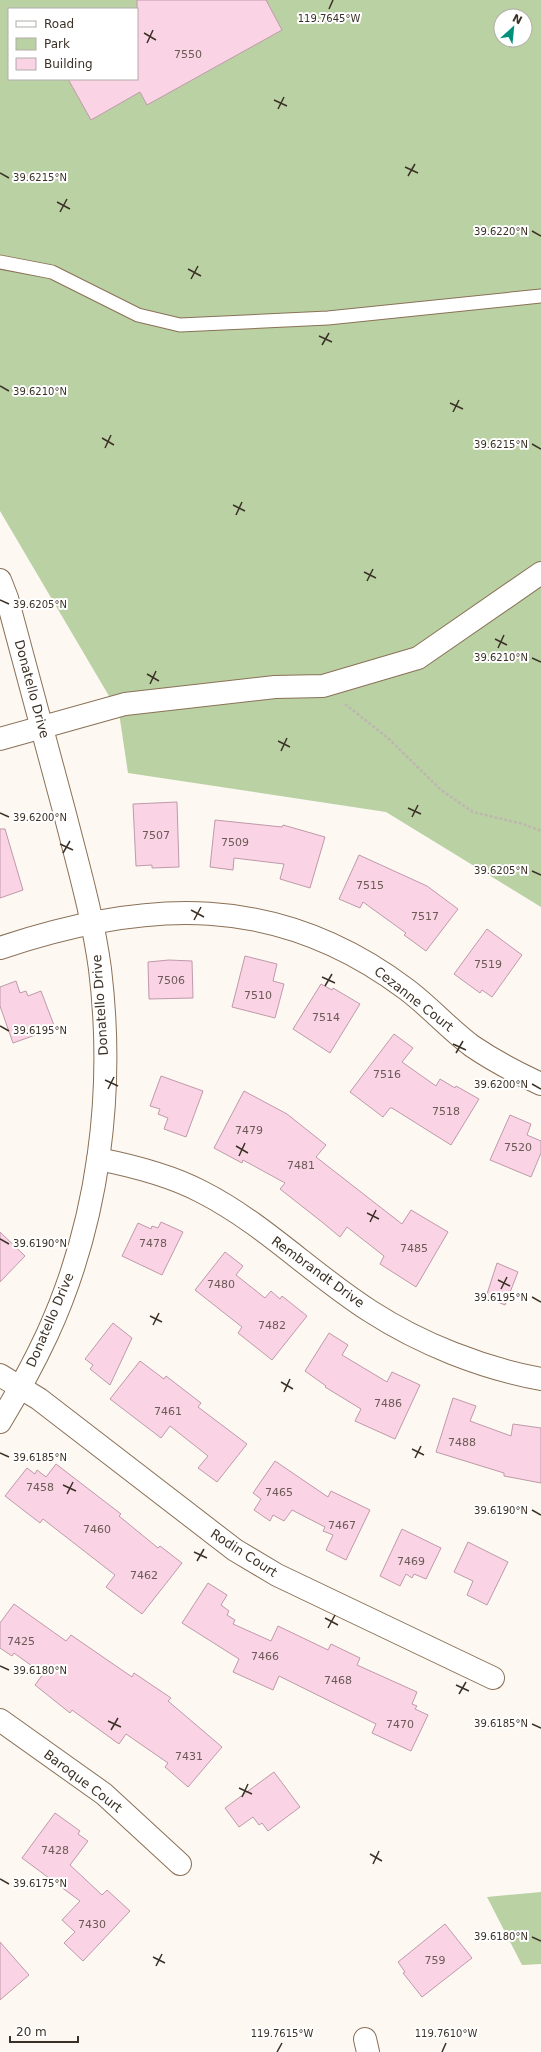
<svg xmlns="http://www.w3.org/2000/svg" width="541" height="2052" viewBox="0 0 541 2052" font-family="'DejaVu Sans',sans-serif">
<style>
.green{fill:#bad1a4;fill-rule:evenodd}
.building{fill:#fad3e4;stroke:#bf9aaa}
.lines{fill:none;stroke-linecap:round;stroke-linejoin:round}
.lane-casing{stroke:#8a7157;stroke-width:15}
.street-casing{stroke:#8a7157;stroke-width:24}
.path{stroke:#bdb7af;stroke-width:2.5;stroke-dasharray:3 2;stroke-linecap:butt}
.lane{stroke:#fff;stroke-width:13}
.street{stroke:#fff;stroke-width:22}
.ticks{fill:none;stroke:#3b3126;stroke-width:1.5}
.labels{text-anchor:middle;dominant-baseline:central;stroke-width:4;stroke-linejoin:round;paint-order:stroke}
.number-label{font-size:11px;fill:#6b5a56}
.street-label{font-size:13px;fill:#3b3126;stroke:#fff}
.ticks-label{font-size:10px;text-anchor:middle;fill:#3b3126;stroke:#fff;stroke-width:4;stroke-linejoin:round;paint-order:stroke}
</style>
<rect width="100%" height="100%" fill="#fdf8f2"/>
<g class="green">
<path d="M0 0H541V907L386 812 128 773 119 713 0 511ZM9 9H137V79H9ZM501 16H525V40H501Z"/>
<polygon points="541,1892 541,1964 522,1965 487,1897"/>
</g>
<g class="building">
<polygon points="137,0 266,0 282,30 147,105 140,92 91,120 68,79 137,79"/>
<polygon points="177,802 179,867 152,868 152,865 136,866 133,804"/>
<polygon points="215,820 282,827 283,825 325,837 310,888 280,879 284,864 234,858 233,870 210,867"/>
<polygon points="0,829 5,829 23,890 0,898"/>
<polygon points="359,855 427,886 458,909 426,951 404,935 406,933 363,902 360,908 339,899"/>
<polygon points="487,929 522,955 492,997 482,990 480,993 454,974"/>
<polygon points="245,956 277,964 273,981 284,984 275,1018 232,1007"/>
<polygon points="169,960 192,961 193,998 149,999 148,962"/>
<polygon points="16,981 20,993 26,991 28,996 41,991 55,1028 13,1043 0,1006 0,987"/>
<polygon points="321,984 332,990 333,988 360,1004 330,1053 293,1029"/>
<polygon points="394,1034 413,1048 402,1062 436,1086 440,1079 455,1088 456,1086 479,1099 451,1145 392,1108 390,1108 383,1117 350,1092"/>
<polygon points="161,1076 203,1091 186,1137 164,1129 168,1118 158,1114 160,1109 150,1106"/>
<polygon points="244,1091 287,1114 326,1145 316,1157 402,1224 411,1210 448,1232 416,1287 380,1264 384,1256 347,1227 340,1237 322,1222 280,1189 285,1183 243,1160 242,1163 214,1148"/>
<polygon points="510,1115 531,1124 527,1135 541,1141 541,1153 531,1177 490,1160"/>
<polygon points="161,1222 183,1232 162,1275 122,1256 138,1223 151,1229 152,1226 158,1228"/>
<polygon points="0,1232 25,1256 0,1282"/>
<polygon points="225,1252 243,1266 236,1275 265,1298 271,1291 280,1299 282,1296 307,1316 272,1360 238,1333 242,1327 195,1290"/>
<polygon points="497,1263 518,1272 505,1305 486,1297"/>
<polygon points="113,1323 132,1338 110,1385 90,1369 93,1365 85,1359"/>
<polygon points="329,1333 348,1345 342,1355 387,1382 392,1372 420,1385 395,1439 355,1421 361,1409 325,1387 326,1386 305,1371"/>
<polygon points="140,1361 164,1379 166,1376 201,1403 198,1407 247,1444 217,1482 198,1468 208,1456 170,1426 161,1438 110,1399"/>
<polygon points="453,1398 476,1406 470,1421 511,1436 513,1424 541,1428 541,1483 504,1476 504,1473 436,1452"/>
<polygon points="275,1461 328,1497 331,1491 370,1510 346,1560 326,1550 333,1535 323,1531 325,1527 292,1510 284,1521 273,1515 270,1521 254,1510 261,1499 253,1493"/>
<polygon points="56,1464 121,1514 119,1516 158,1548 160,1546 182,1563 142,1614 106,1587 115,1575 43,1519 40,1523 5,1496 27,1468 35,1474 37,1470 46,1477"/>
<polygon points="402,1529 441,1548 426,1579 414,1574 412,1578 406,1574 400,1586 380,1576"/>
<polygon points="468,1542 508,1562 487,1605 467,1595 473,1581 454,1572"/>
<polygon points="208,1583 227,1595 221,1605 229,1611 227,1615 235,1620 233,1624 271,1641 278,1626 328,1650 331,1644 360,1658 357,1665 417,1692 412,1704 417,1706 415,1709 428,1715 411,1751 372,1733 376,1724 279,1676 273,1690 233,1672 239,1659 182,1623"/>
<polygon points="14,1604 66,1641 71,1635 132,1677 134,1673 171,1698 168,1701 222,1747 188,1787 165,1767 168,1763 126,1734 119,1744 72,1710 70,1713 35,1685 43,1674 14,1653 12,1656 0,1648 0,1623"/>
<polygon points="274,1772 300,1807 268,1831 262,1823 259,1825 253,1817 239,1827 225,1808"/>
<polygon points="55,1813 80,1831 78,1834 88,1841 70,1865 102,1895 107,1890 130,1911 83,1961 64,1943 75,1932 62,1920 80,1901 22,1858"/>
<polygon points="445,1924 472,1958 422,1997 403,1973 405,1972 398,1962"/>
<polygon points="0,1942 29,1975 0,2000"/>
</g>
<g class="lines">
<g class="lane-casing">
<polyline id="lane" points="0,262 52,272 138,315 180,325 328,318 541,296"/>
</g>
<g class="street-casing">
<g id="street">
<path d="M0 580 7 598C27 670 46 742 65 814 78 865 93 917 100 969 115 1092 99 1222 47 1335 33 1365 17 1394 0 1422"/>
<polyline points="0,739 125,704 275,687 323,686 418,658 541,573"/>
<path d="M0 948C146 899 277 892 406 989 429 1006 449 1029 472 1046 494 1061 517 1073 541 1084"/>
<path d="M98 1159C134 1166 170 1175 202 1192 263 1223 312 1274 370 1311 421 1344 482 1368 541 1379"/>
<polyline points="0,1375 39,1399 235,1550 277,1575 493,1678"/>
<polyline points="0,1720 104,1794 180,1864"/>
<polyline points="365,2039 368,2052"/>
</g>
</g>
<polyline class="path" points="345,704 389,739 441,790 473,812 523,824 541,831"/>
<use href="#lane" class="lane"/>
<use href="#street" class="street"/>
</g>
<path class="ticks" d="M329 9 333 0M144 33 156 40M147 43 153 30M274 100 287 106M278 109 284 97M405 167 418 173M0 173 9 178M408 176 415 164M57 202 70 209M60 212 67 199M532 231 541 236M188 269 201 276M191 279 198 266M319 336 332 342M322 345 329 333M0 386 9 391M450 403 463 409M453 412 459 400M102 438 114 445M532 444 541 449M105 448 111 435M233 505 245 511M236 515 242 502M364 572 376 578M367 581 373 569M0 600 9 604M495 639 507 645M498 648 504 635M532 658 541 662M147 674 159 681M150 684 156 671M278 741 290 747M281 751 287 738M408 808 421 814M0 813 9 817M412 817 418 805M60 844 73 850M63 853 70 841M532 871 541 875M191 910 204 917M194 920 201 907M322 977 335 983M325 986 332 974M0 1026 9 1031M453 1044 466 1050M456 1053 463 1041M105 1080 118 1086M532 1084 541 1089M108 1089 114 1077M236 1146 248 1153M239 1156 245 1143M367 1213 379 1219M370 1222 376 1210M0 1239 9 1244M498 1280 510 1286M501 1289 507 1277M532 1297 541 1302M150 1316 162 1322M153 1325 159 1313M281 1382 293 1389M284 1392 290 1379M412 1449 424 1455M0 1453 9 1457M415 1458 421 1446M63 1485 76 1491M67 1494 73 1482M532 1510 541 1515M194 1552 207 1558M197 1561 204 1549M325 1618 338 1625M328 1628 335 1615M0 1666 9 1670M456 1685 469 1691M459 1694 466 1682M108 1721 121 1727M532 1724 541 1728M111 1730 118 1718M239 1788 252 1794M242 1797 248 1784M370 1854 382 1861M373 1864 379 1851M0 1879 9 1884M532 1937 541 1941M153 1957 165 1963M156 1966 162 1954M277 2052 282 2043M442 2052 446 2043"/>
<g class="labels">
<g class="number-label">
<text x="188" y="54">7550</text>
<text x="156" y="835">7507</text>
<text x="235" y="842">7509</text>
<text x="370" y="885">7515</text>
<text x="425" y="916">7517</text>
<text x="488" y="964">7519</text>
<text x="171" y="980">7506</text>
<text x="258" y="995">7510</text>
<text x="326" y="1017">7514</text>
<text x="387" y="1074">7516</text>
<text x="446" y="1111">7518</text>
<text x="249" y="1130">7479</text>
<text x="518" y="1147">7520</text>
<text x="301" y="1165">7481</text>
<text x="153" y="1243">7478</text>
<text x="414" y="1248">7485</text>
<text x="221" y="1284">7480</text>
<text x="272" y="1325">7482</text>
<text x="388" y="1403">7486</text>
<text x="168" y="1411">7461</text>
<text x="462" y="1442">7488</text>
<text x="40" y="1487">7458</text>
<text x="279" y="1492">7465</text>
<text x="342" y="1525">7467</text>
<text x="97" y="1529">7460</text>
<text x="411" y="1561">7469</text>
<text x="144" y="1575">7462</text>
<text x="21" y="1641">7425</text>
<text x="265" y="1656">7466</text>
<text x="338" y="1680">7468</text>
<text x="400" y="1724">7470</text>
<text x="189" y="1756">7431</text>
<text x="55" y="1850">7428</text>
<text x="92" y="1924">7430</text>
<text x="435" y="1960">759</text>
</g>
<g class="street-label">
<text transform="translate(32 689) rotate(75)">Donatello Drive</text>
<text transform="translate(414 999) rotate(38)">Cezanne Court</text>
<text transform="translate(100 1005) rotate(-94)">Donatello Drive</text>
<text transform="translate(318 1272) rotate(36)">Rembrandt Drive</text>
<text transform="translate(50 1320) rotate(-67)">Donatello Drive</text>
<text transform="translate(244 1553) rotate(33)">Rodin Court</text>
<text transform="translate(83 1781) rotate(37)">Baroque Court</text>
</g>
</g>
<g class="ticks-label">
<text x="329" y="22">119.7645°W</text>
<text x="40" y="181">39.6215°N</text>
<text x="501" y="235">39.6220°N</text>
<text x="40" y="395">39.6210°N</text>
<text x="501" y="448">39.6215°N</text>
<text x="40" y="608">39.6205°N</text>
<text x="501" y="661">39.6210°N</text>
<text x="40" y="821">39.6200°N</text>
<text x="501" y="874">39.6205°N</text>
<text x="40" y="1034">39.6195°N</text>
<text x="501" y="1088">39.6200°N</text>
<text x="40" y="1247">39.6190°N</text>
<text x="501" y="1301">39.6195°N</text>
<text x="40" y="1461">39.6185°N</text>
<text x="501" y="1514">39.6190°N</text>
<text x="40" y="1674">39.6180°N</text>
<text x="501" y="1727">39.6185°N</text>
<text x="40" y="1887">39.6175°N</text>
<text x="501" y="1940">39.6180°N</text>
<text x="282" y="2037">119.7615°W</text>
<text x="446" y="2037">119.7610°W</text>
</g>
<rect x="8" y="8" width="130" height="72" fill="#ffffff" stroke="#b1ada8"/>
<rect x="16" y="21" width="20" height="6" fill="#ffffff" stroke="#b1ada8"/>
<text x="44" y="28" font-size="12" fill="#3b3126">Road</text>
<rect x="16" y="38" width="20" height="12" fill="#bad1a4" stroke="#b1ada8"/>
<text x="44" y="48" font-size="12" fill="#3b3126">Park</text>
<rect x="16" y="58" width="20" height="12" fill="#fad3e4" stroke="#b1ada8"/>
<text x="44" y="68" font-size="12" fill="#3b3126">Building</text>
<g transform="translate(513 28) rotate(27)"><circle r="19" fill="#ffffff" stroke="#b1ada8"/>
<path d="M0-3L7 15L0 10L-7 15Z" fill="#00907b"/>
<text y="-6" font-size="11" font-weight="bold" text-anchor="middle" fill="#3b3126">N</text>
</g>
<path d="M10 2036v6h68v-6" fill="none" stroke="#3b3126" stroke-width="2"/>
<text x="16" y="2036" font-size="12" fill="#3b3126" stroke="#ffffff" stroke-width="3" paint-order="stroke">20 m</text>
</svg>
